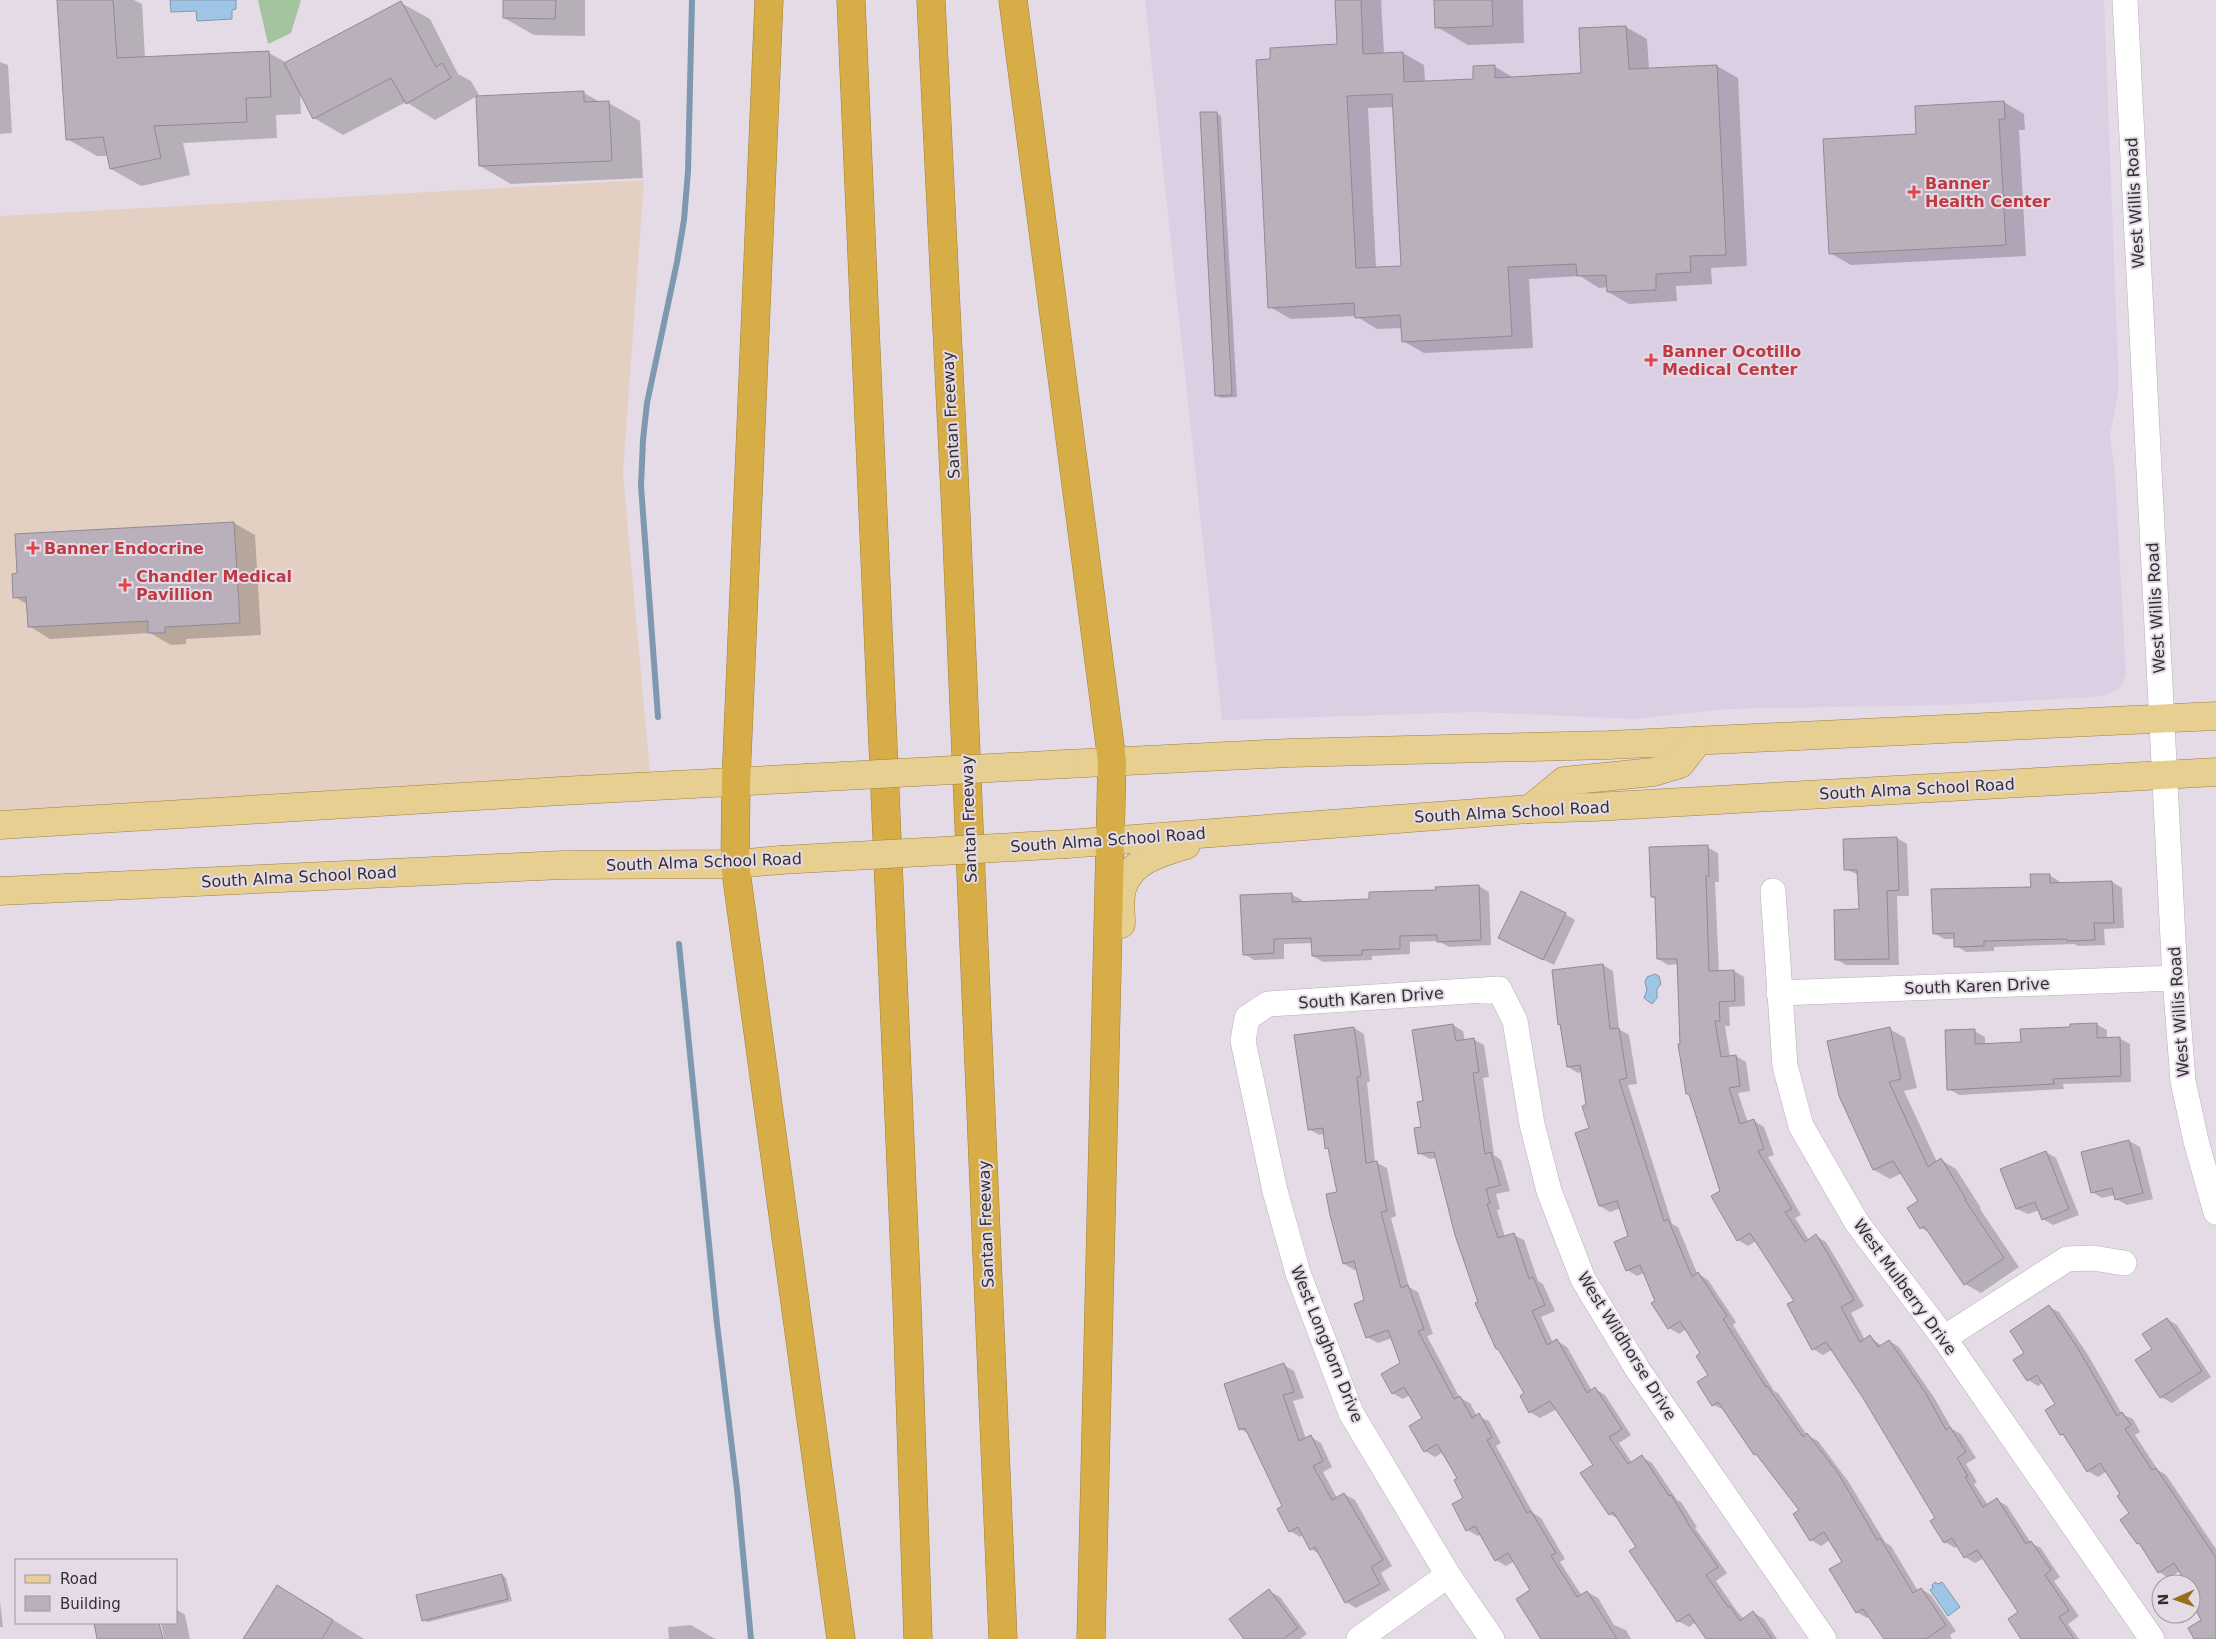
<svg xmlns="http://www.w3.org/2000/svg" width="2216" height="1639" viewBox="0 0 2216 1639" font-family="'DejaVu Sans',sans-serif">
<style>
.commercial{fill:#e4d0c2}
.medical{fill:#dbcfe4}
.green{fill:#a4c39f}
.water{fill:#9ec5e5;stroke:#7e98b0}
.shadow{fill:#0003;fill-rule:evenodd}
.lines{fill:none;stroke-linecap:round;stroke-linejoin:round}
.stream{stroke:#7e98b0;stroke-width:6}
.building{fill:#b9b0bc;stroke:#918995;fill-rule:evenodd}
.minor-casing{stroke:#b8afbb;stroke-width:26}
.major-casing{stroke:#9e8140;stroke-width:29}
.highway-casing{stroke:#9e8140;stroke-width:29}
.minor{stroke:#fff;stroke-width:25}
.major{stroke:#e7ce91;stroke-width:28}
.highway{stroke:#d7ad47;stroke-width:28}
.major-bridge-casing{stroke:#9e8140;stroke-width:29;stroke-linecap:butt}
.major-bridge{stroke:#e7ce91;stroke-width:28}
.health-dot{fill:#e0444e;stroke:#e4dbe7;stroke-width:2}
.labels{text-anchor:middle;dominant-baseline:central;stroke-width:4;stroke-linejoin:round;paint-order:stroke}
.health-label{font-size:16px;font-weight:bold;fill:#be3a42;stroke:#e4dbe7;text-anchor:start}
.street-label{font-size:16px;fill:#332f34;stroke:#e4dbe7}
</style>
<rect width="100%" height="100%" fill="#e4dbe7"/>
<polygon class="commercial" points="644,180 623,473 651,785 0,825 0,216"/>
<polygon class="medical" points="1145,0 2104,0 2118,365 2118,394 2110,434 2115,474 2126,675 2120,688 2109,694 2095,697 1946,705 1726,709 1634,719 1477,712 1222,720"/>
<polygon class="green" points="258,0 301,0 291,33 268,44"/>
<g class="water">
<polygon points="170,0 236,0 236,9 232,10 232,19 197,21 196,11 171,12"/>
<polygon points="1655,974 1659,976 1661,984 1657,989 1657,998 1652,1004 1644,998 1647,990 1645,982 1647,977"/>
<polygon points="1935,1582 1938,1584 1942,1582 1960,1607 1948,1616 1930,1590 1933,1588 1932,1585"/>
</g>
<g class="shadow">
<polygon points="58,0 134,0 142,4 145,58 269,53 287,63 401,3 430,19 458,74 471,81 479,95 435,120 406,102 343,135 314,118 300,91 301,114 276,115 277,138 183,143 190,175 141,186 111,169 108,156 97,156 67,139"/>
<polygon points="504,0 585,0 585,36 534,35 504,18"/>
<path d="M1336 0H1381L1384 54 1403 53 1424 65 1425 82 1475 80 1494 66 1514 78 1583 75 1626 27 1647 39 1649 69 1717 66 1738 78 1747 266 1711 268 1712 284 1676 286 1677 301 1629 304 1608 292V287L1599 288 1580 276 1529 279 1533 348 1424 353 1403 341 1402 328 1377 329 1356 316 1291 319 1270 307 1272 61 1338 45ZM1394 107 1403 267 1376 268 1368 108Z"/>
<polygon points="1436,0 1523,0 1524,43 1468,45 1437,27"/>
<polygon points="0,62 8,65 12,133 0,134"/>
<polygon points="584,93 602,103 609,103 640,121 643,178 511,184 480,166"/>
<polygon points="2004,102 2024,114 2025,130 2019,130 2026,256 1851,265 1830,253 1917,136"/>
<polygon points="1217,113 1221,116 1237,397 1221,398 1216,395"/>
<polygon points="234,523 255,535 261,635 186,639 186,644 171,645 150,633 50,639 29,626 28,605 15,597"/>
<polygon points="1897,838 1907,844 1909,896 1897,896 1899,965 1846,965 1836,959 1860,910 1859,875 1845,869"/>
<polygon points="1707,847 1718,853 1719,882 1715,882 1719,972 1734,971 1744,977 1745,1006 1729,1007 1730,1026 1725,1026 1730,1057 1736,1056 1746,1062 1750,1091 1738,1093 1748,1123 1754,1121 1764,1127 1774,1155 1768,1157 1801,1215 1795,1218 1809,1240 1816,1236 1826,1242 1864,1306 1851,1313 1865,1340 1870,1337 1882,1346 1889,1341 1899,1347 1935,1399 1952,1429 1961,1434 1976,1458 1966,1464 1977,1482 1974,1484 1988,1505 1997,1500 2007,1506 2031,1543 2041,1548 2060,1577 2054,1581 2079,1616 2068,1624 2079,1639 2023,1639 2020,1612 1984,1558 1975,1563 1965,1557 1958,1546 1955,1548 1945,1542 1936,1518 1864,1397 1833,1349 1823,1355 1813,1349 1796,1301 1756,1241 1748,1246 1738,1240 1691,1095 1687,1093 1682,1045 1679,964 1668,965 1658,959 1656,899 1652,897"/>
<polygon points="2049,875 2059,881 2060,884 2112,882 2122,888 2124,928 2104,929 2105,945 2078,946 2074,944 1994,947 1994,951 1966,952 1956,946 1955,939 1944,939 1934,933 2032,888"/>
<polygon points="1479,886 1489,892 1491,945 1449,947 1438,941 1410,942 1410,954 1372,956 1372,960 1323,962 1313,956 1313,943 1284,944 1284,959 1254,960 1244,954 1291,894 1302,900 1302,903 1371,901"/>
<polygon points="1565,914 1575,920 1554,965 1510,943"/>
<polygon points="1603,965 1613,971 1619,1029 1629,1035 1637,1084 1628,1085 1672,1224 1678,1227 1697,1273 1708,1280 1736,1322 1733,1325 1774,1391 1778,1393 1807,1435 1818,1441 1848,1481 1885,1542 1891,1546 1918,1591 1921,1589 1931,1595 1956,1631 1950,1635 1952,1639 1885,1639 1870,1616 1867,1618 1857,1612 1843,1562 1830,1540 1821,1546 1811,1540 1801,1510 1759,1456 1755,1454 1725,1410 1713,1405 1710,1376 1702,1354 1686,1329 1679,1334 1669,1328 1644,1273 1637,1276 1627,1270 1630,1237 1621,1208 1610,1212 1600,1206 1582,1072 1578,1073 1568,1067 1561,1025 1559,1024"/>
<polygon points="2096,1024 2107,1030 2107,1039 2119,1038 2130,1044 2131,1082 2063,1084 2064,1089 1959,1095 1949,1089 1974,1031 1985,1037 1985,1045 2022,1044 2071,1028"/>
<polygon points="1453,1025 1463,1031 1465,1041 1473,1039 1484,1045 1489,1077 1483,1078 1494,1155 1501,1160 1510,1191 1496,1194 1500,1209 1497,1210 1505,1237 1514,1235 1524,1240 1538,1281 1543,1284 1555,1311 1541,1317 1553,1343 1557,1341 1567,1347 1592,1391 1595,1389 1605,1395 1631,1435 1619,1443 1632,1463 1642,1457 1652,1463 1677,1500 1681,1502 1697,1527 1695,1528 1727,1573 1716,1581 1736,1610 1744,1619 1754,1613 1764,1619 1777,1639 1707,1639 1696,1622 1689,1627 1678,1621 1620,1520 1610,1514 1594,1465 1557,1409 1540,1418 1530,1412 1525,1394 1479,1303 1437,1158 1430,1159 1419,1153 1425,1102"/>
<polygon points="1354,1028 1364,1034 1370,1082 1367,1082 1375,1162 1387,1168 1396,1216 1391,1218 1409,1287 1418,1292 1433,1334 1427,1336 1460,1398 1470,1403 1477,1416 1489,1421 1501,1443 1496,1446 1533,1513 1541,1518 1565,1559 1560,1562 1582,1596 1587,1592 1598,1598 1614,1625 1626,1630 1631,1639 1543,1639 1532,1591 1515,1561 1506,1566 1496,1560 1481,1534 1478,1536 1467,1530 1464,1498 1459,1479 1443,1452 1435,1457 1425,1451 1423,1419 1410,1395 1403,1399 1392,1393 1401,1364 1392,1338 1378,1343 1367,1337 1366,1301 1358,1269 1354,1270 1344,1264 1339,1193 1330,1150 1327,1148 1325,1134 1319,1135 1309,1129"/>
<polygon points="1890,1029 1905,1038 1917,1088 1904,1091 1937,1162 1941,1160 1956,1169 1981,1208 1980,1209 2019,1267 1981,1293 1965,1284 1932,1234 1921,1228 1920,1201 1902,1173 1890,1179 1874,1170 1840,1095"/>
<polygon points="2129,1141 2140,1147 2153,1199 2127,1205 2116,1199 2115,1195 2102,1198 2092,1192 2082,1153"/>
<polygon points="2046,1152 2056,1158 2079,1215 2053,1225 2043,1219 2040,1210 2028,1214 2017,1209 2002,1170"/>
<polygon points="2049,1307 2059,1312 2088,1355 2122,1414 2133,1419 2140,1432 2135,1435 2158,1470 2166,1475 2216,1549 2216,1639 2195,1639 2203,1620 2191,1584 2188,1584 2180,1571 2169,1578 2159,1572 2143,1546 2138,1543 2131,1514 2122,1494 2107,1471 2098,1477 2088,1471 2067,1437 2061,1434 2056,1404 2043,1383 2038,1386 2028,1380 2026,1353"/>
<polygon points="2167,1319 2177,1325 2211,1377 2172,1403 2161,1397 2137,1361 2153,1350"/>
<polygon points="1284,1365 1294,1371 1304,1398 1293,1401 1306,1439 1311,1437 1321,1443 1332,1467 1323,1472 1337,1498 1344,1494 1355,1500 1392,1566 1381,1573 1390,1590 1356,1608 1346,1602 1321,1555 1311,1549 1303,1535 1300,1537 1290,1531 1284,1507 1249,1434 1240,1429"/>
<polygon points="502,1575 506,1578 512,1601 428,1622 423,1620"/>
<polygon points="277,1587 309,1605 364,1639 245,1639"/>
<polygon points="1269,1591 1280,1597 1307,1634 1300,1639 1245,1639"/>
<polygon points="0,1602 3,1627 0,1627"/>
<polygon points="176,1609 185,1615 190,1639 164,1639 161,1623 176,1623"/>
<polygon points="95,1623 158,1623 161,1639 99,1639"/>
<polygon points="691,1625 715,1639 669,1639 668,1627"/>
</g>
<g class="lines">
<g class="stream">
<polyline points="658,717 641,486 643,440 647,403 677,262 684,220 688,171 692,0"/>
<polyline points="679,944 717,1324 737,1489 751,1639"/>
</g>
</g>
<g class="building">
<polygon points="57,0 113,0 117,58 269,51 271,97 246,98 247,122 154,126 161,158 110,169 103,137 66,140"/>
<polygon points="503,0 556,0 555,19 503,18"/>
<path d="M1335 0H1361L1363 54 1403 52 1404 82 1473 79V66L1495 65V78L1581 73 1579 28 1626 26 1629 69 1717 65 1726 255 1690 256 1691 272 1656 274V290L1607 292 1606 275 1577 276 1576 264 1508 267 1512 336 1402 342 1400 315 1355 318 1354 303 1268 308 1256 60 1270 59V48L1337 44ZM1392 94 1401 266 1356 268 1347 96Z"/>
<polygon points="1434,0 1492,0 1493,26 1435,28"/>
<polygon points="401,1 436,67 442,63 451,78 406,104 391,78 313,119 284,63"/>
<polygon points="584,91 584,102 609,101 612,161 479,166 476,96"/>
<polygon points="2004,101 2005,119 1999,119 2006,245 1829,254 1823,139 1916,134 1915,106"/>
<polygon points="1200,112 1217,112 1232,395 1215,396"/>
<polygon points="234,522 240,623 165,627 165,633 148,633 148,621 28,627 26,597 13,598 12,574 17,573 15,534"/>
<polygon points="1897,837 1899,890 1887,891 1889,959 1835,960 1834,910 1859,909 1857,870 1844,870 1843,839"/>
<polygon points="1708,845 1709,876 1706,876 1709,971 1734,970 1735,1001 1719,1002 1720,1021 1715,1021 1721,1057 1736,1055 1740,1086 1729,1088 1740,1124 1754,1119 1764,1149 1758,1151 1792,1209 1785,1212 1805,1242 1816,1234 1828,1254 1854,1300 1841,1307 1860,1342 1870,1335 1878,1347 1889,1340 1925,1392 1946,1430 1950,1427 1966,1452 1957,1458 1968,1476 1965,1477 1983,1507 1997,1498 2026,1544 2031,1541 2051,1570 2045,1575 2069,1610 2059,1617 2074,1639 2021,1639 2008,1619 2018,1612 1977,1550 1964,1558 1952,1538 1944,1543 1930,1521 1935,1518 1863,1398 1826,1342 1812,1350 1787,1304 1794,1301 1750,1233 1737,1241 1711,1196 1720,1191 1689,1094 1686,1094 1678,1044 1680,1044 1677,959 1657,959 1655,897 1651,897 1649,847"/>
<polygon points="2030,874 2050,874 2050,883 2112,881 2114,923 2094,923 2095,940 2067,941 2067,939 1984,941 1984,946 1954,947 1954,933 1933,934 1931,889 2031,887"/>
<polygon points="1479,885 1481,940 1437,942 1437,935 1400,936 1400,949 1362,950 1362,955 1312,956 1311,938 1274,939 1274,953 1243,955 1240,895 1292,893 1292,902 1369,899 1369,892 1436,890 1435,887"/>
<polygon points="1521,891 1566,913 1543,960 1498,938"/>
<polygon points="1603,964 1610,1029 1619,1028 1627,1078 1619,1080 1664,1221 1668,1219 1692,1277 1698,1272 1727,1316 1723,1319 1766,1387 1767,1386 1803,1437 1807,1433 1838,1473 1877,1540 1880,1538 1913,1593 1921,1588 1946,1625 1926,1639 1884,1639 1863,1609 1856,1613 1829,1569 1842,1562 1824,1532 1810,1541 1793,1514 1799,1510 1756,1454 1754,1455 1718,1402 1712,1406 1697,1382 1708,1375 1696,1356 1700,1353 1680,1321 1668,1329 1651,1303 1655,1301 1640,1265 1626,1271 1614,1242 1628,1236 1617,1201 1599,1206 1575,1133 1589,1128 1582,1106 1586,1105 1580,1065 1567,1067 1560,1024 1558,1025 1552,970"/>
<polygon points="2097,1023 2097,1038 2120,1037 2121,1076 2053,1079 2054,1084 1947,1090 1945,1030 1975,1029 1975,1044 2021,1042 2020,1029 2070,1027 2070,1024"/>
<polygon points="1453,1024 1456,1041 1474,1038 1479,1072 1473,1073 1485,1154 1491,1152 1500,1185 1486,1189 1490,1203 1487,1204 1498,1238 1514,1233 1529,1279 1533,1277 1545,1305 1532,1311 1547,1345 1557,1339 1587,1393 1595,1387 1622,1429 1609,1437 1628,1464 1642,1455 1669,1496 1671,1495 1687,1521 1686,1521 1718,1567 1706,1575 1728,1607 1730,1606 1740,1621 1753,1611 1772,1639 1706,1639 1689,1614 1677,1622 1629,1551 1636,1547 1613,1512 1609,1515 1580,1473 1593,1465 1550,1401 1529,1413 1520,1396 1524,1393 1498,1349 1496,1349 1475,1303 1478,1302 1455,1235 1434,1152 1418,1154 1414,1128 1421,1127 1417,1102 1423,1101 1412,1030"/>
<polygon points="1354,1027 1361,1076 1357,1077 1366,1163 1377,1161 1387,1211 1381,1212 1401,1288 1408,1285 1424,1329 1418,1331 1454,1399 1460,1396 1472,1418 1479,1413 1492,1437 1487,1440 1527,1513 1531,1511 1556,1553 1551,1556 1577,1597 1587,1591 1617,1639 1541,1639 1516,1599 1530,1590 1508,1553 1495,1561 1475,1526 1466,1531 1452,1504 1463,1498 1454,1480 1457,1478 1437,1444 1424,1452 1409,1426 1422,1418 1404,1387 1392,1394 1381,1374 1400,1363 1388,1330 1366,1338 1354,1304 1364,1300 1354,1261 1343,1264 1330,1215 1326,1194 1337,1192 1328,1148 1325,1149 1323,1128 1308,1130 1294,1035"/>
<polygon points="1890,1027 1901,1079 1889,1082 1928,1167 1941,1158 1966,1199 1965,1200 2004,1258 1964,1285 1924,1226 1920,1229 1907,1208 1918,1201 1893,1161 1873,1170 1839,1096 1827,1041"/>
<polygon points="2129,1140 2143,1193 2115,1200 2112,1188 2091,1193 2081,1152"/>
<polygon points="2046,1151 2069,1209 2042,1220 2035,1202 2016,1209 2000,1169"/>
<polygon points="2049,1305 2077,1347 2117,1416 2122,1412 2131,1425 2125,1429 2152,1470 2156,1468 2216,1558 2216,1639 2194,1639 2188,1628 2201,1620 2191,1600 2195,1598 2191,1591 2191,1584 2187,1584 2174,1563 2158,1573 2139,1543 2137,1544 2120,1520 2129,1513 2117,1496 2120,1494 2100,1463 2087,1472 2063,1434 2060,1435 2045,1410 2055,1404 2037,1375 2027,1381 2013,1360 2024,1353 2010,1331"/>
<polygon points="2167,1318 2202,1371 2160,1398 2135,1360 2152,1349 2142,1334"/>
<polygon points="1284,1363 1294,1392 1283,1395 1299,1441 1311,1435 1323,1461 1313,1466 1332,1500 1344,1493 1383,1560 1371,1567 1380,1584 1345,1603 1315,1547 1310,1550 1298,1527 1289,1532 1277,1509 1282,1506 1245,1428 1239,1430 1224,1384"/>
<polygon points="502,1574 508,1599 422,1621 416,1595"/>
<polygon points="277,1585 333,1620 322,1639 243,1639"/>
<polygon points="1269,1589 1298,1628 1283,1639 1244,1639 1229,1619"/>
<polygon points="94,1623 159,1623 163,1639 97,1639"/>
</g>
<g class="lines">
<g class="minor-casing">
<g id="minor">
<polyline points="2125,0 2175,978 2183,1081 2196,1141 2216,1212"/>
<polyline points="1773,891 1785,1066 1801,1126 1857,1223 1944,1338 2152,1639"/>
<polyline points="1779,993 2175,978"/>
<polyline points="1944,1338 2067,1259 2093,1258 2124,1263"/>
<polyline points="1359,1639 1448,1575"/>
<polyline points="1492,1639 1448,1575 1351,1413 1298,1273 1275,1191 1243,1041 1247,1018 1268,1004 1499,989 1515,1021 1532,1124 1549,1191 1583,1279 1638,1370 1824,1639"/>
</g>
</g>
<g class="major-casing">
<g id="major">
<polyline points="1066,764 1289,753 1609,745 2216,716"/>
<polyline points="1530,809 1564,781 1653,772 1680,764 1698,741"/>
<polyline points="0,825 561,791 806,778"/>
<polyline points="1067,844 1530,809 1594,807 2216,772"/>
<polyline points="0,891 563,865 735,864 781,860"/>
<path d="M1121 924C1121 913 1119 899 1122 889 1130 860 1162 852 1186 845"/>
</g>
</g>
<g class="highway-casing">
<g id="highway">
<polyline points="769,0 736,781 735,864 841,1639"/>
<polyline points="851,0 907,1304 918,1639"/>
<polyline points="931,0 956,515 1003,1639"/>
<polyline points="1013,0 1112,761 1091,1639"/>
</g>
</g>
<use href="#minor" class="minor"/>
<use href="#major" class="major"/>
<use href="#highway" class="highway"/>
<g class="major-bridge-casing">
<g id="major-bridge">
<polyline points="806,778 1066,764"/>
<polyline points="781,860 1067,844"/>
</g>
</g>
<use href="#major-bridge" class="major-bridge"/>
</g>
<g class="health-dot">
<path d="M1911.5 184.5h5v5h5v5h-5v5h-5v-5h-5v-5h5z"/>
<path d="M1648.5 352.5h5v5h5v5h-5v5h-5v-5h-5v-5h5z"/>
<path d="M30.5 540.5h5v5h5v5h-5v5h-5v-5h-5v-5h5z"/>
<path d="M122.5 577.5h5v5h5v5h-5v5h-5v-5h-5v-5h5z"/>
</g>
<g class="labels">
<g class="health-label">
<text x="1925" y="183">Banner<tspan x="1925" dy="18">Health Center</tspan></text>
<text x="1662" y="351">Banner Ocotillo<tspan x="1662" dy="18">Medical Center</tspan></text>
<text x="44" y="548">Banner Endocrine</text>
<text x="136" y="576">Chandler Medical<tspan x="136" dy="18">Pavillion</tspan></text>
</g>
<g class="street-label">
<text transform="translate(2135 203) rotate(-93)">West Willis Road</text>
<text transform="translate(951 415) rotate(-93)">Santan Freeway</text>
<text transform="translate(2156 608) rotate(-93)">West Willis Road</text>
<text transform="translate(1917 789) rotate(-3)">South Alma School Road</text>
<text transform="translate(1512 812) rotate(-3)">South Alma School Road</text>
<text transform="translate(969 819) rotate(-92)">Santan Freeway</text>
<text transform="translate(1108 840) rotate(-4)">South Alma School Road</text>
<text transform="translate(704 862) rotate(-2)">South Alma School Road</text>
<text transform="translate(299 877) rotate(-3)">South Alma School Road</text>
<text transform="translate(1977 986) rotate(-2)">South Karen Drive</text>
<text transform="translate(1371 998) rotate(-4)">South Karen Drive</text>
<text transform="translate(2179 1012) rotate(-94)">West Willis Road</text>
<text transform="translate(986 1224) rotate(-92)">Santan Freeway</text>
<text transform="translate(1905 1287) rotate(54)">West Mulberry Drive</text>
<text transform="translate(1327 1344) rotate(68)">West Longhorn Drive</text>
<text transform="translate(1627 1346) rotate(58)">West Wildhorse Drive</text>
</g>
</g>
<rect x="15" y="1559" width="162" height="65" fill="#e4dbe7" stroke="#9d969f"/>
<rect x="25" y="1575" width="25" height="8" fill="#e7ce91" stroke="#9d969f"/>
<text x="60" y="1584" font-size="15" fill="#332f34">Road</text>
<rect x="25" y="1596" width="25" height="15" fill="#b9b0bc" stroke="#9d969f"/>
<text x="60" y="1609" font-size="15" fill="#332f34">Building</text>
<g transform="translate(2176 1599) rotate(268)"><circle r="24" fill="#e4dbe7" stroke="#9d969f"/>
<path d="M0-4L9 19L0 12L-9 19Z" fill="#97701b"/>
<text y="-8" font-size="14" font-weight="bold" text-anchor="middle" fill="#332f34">N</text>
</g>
</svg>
